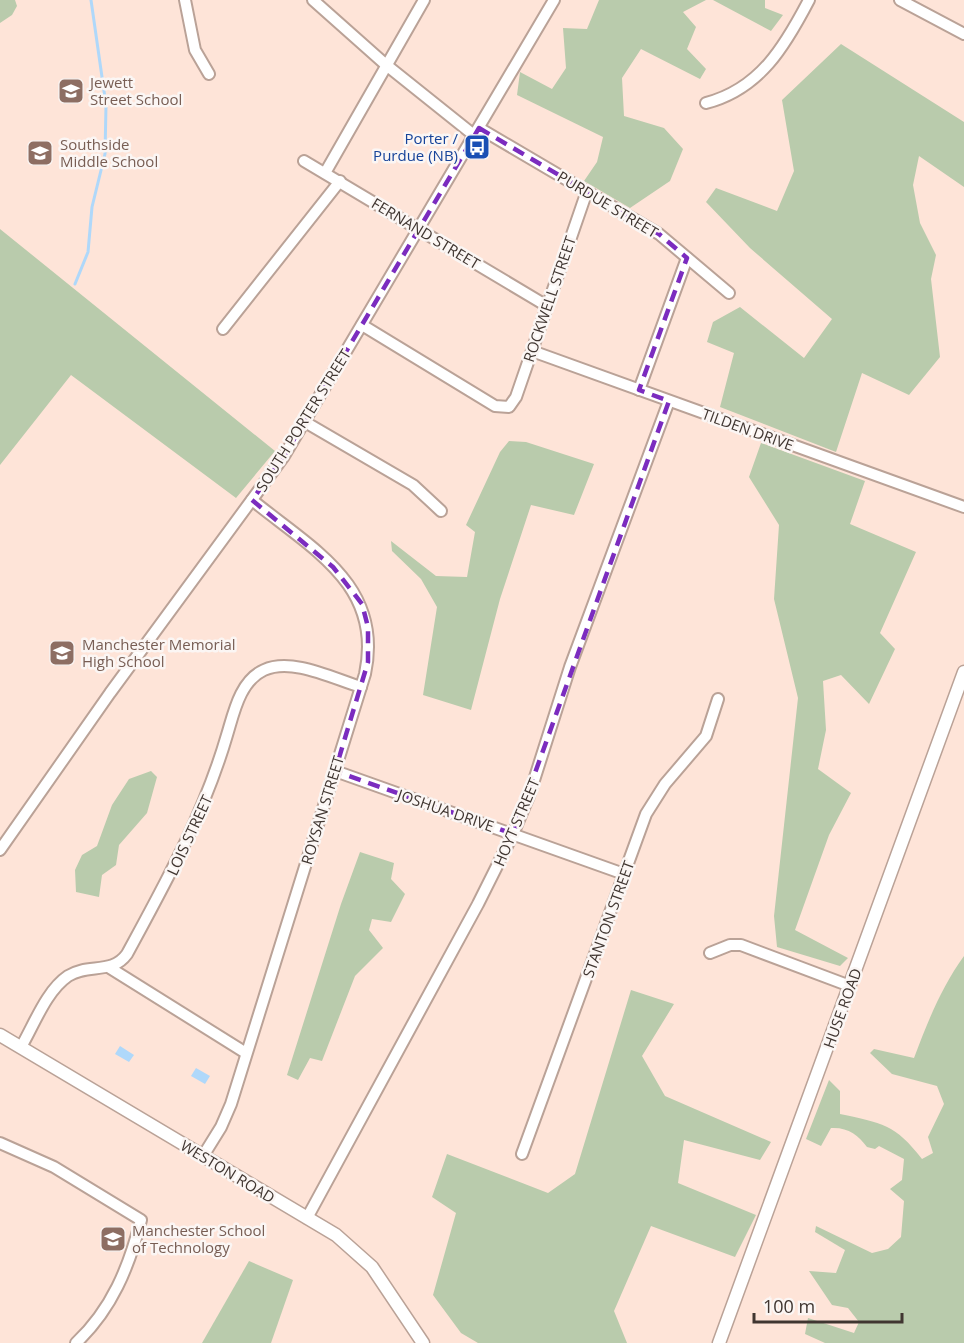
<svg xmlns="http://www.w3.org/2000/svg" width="964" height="1343" viewBox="0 0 964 1343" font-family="'Open Sans',sans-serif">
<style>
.green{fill:#b9cbac}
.water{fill:#afd8fa}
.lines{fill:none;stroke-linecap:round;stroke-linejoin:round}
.stream{stroke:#afd8fa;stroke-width:3}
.minor-casing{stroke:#baa297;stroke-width:14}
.tertiary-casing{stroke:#baa297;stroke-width:15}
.minor{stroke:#fff;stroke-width:10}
.tertiary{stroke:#fff;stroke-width:12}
.marked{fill:none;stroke:#7b2cbf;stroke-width:4.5;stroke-dasharray:12 8;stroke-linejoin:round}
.labels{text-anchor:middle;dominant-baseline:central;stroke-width:5;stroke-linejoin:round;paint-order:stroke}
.education-label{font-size:15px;fill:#785e54;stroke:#fbf6f4;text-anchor:start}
.transit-label{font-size:15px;fill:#164399;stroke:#fbf6f4;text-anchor:end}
.street-label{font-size:15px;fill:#403631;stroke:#fbf6f4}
</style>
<rect width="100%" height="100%" fill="#fee4d8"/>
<g class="green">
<polygon points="0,0 15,0 17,6 12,15 0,23"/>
<polygon points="599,0 706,0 683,12 696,27 687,49 706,69 700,79 641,49 622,78 624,116 664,128 683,149 670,181 630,208 584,181 597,162 603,137 517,95 520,72 552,89 566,68 563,28 587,29"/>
<polygon points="713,0 765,0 765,8 783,15 771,31"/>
<polygon points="841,44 964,122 964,187 919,156 913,185 920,223 936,255 931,279 940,357 909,395 862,373 836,452 720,407 734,353 707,342 713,322 740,307 804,358 832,319 750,248 706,202 716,188 777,211 794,171 782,100"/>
<polygon points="0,229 275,451 236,498 71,375 0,465"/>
<polygon points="509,441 526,442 594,464 574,515 531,505 500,599 471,710 423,695 437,607 421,579 392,551 391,541 436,576 467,577 475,532 466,525 500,452"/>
<polygon points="761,443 865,481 850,524 916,552 880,633 895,649 869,704 841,675 823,681 826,730 818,769 851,793 829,835 795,930 848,958 840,966 777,947 774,916 798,698 774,599 779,525 749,477"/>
<polygon points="151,771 157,777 147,813 119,845 116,865 102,875 99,897 76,892 75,870 82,855 97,846 112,805 129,779"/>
<polygon points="360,852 394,863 391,879 405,894 391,922 372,919 369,930 383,948 355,976 322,1061 310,1058 298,1080 287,1075 341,904"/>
<path d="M964 956V1343H825L805 1334 808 1318 854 1333 859 1322 848 1308 832 1305 809 1271 836 1273 845 1250 815 1232 816 1226 872 1253 888 1249 901 1237 904 1201 890 1189 902 1180 904 1159 879 1146 875 1149 867 1147C858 1135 848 1127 831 1128L821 1146 806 1139 829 1080 840 1091V1114C882 1123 895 1124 922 1159L933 1153 928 1137 944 1104 937 1086 892 1074 870 1053 874 1049 914 1058C928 1021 941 988 964 956Z"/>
<polygon points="631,990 674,1004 642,1056 665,1096 771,1142 760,1160 684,1140 678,1183 756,1215 735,1257 651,1226 614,1311 627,1343 478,1343 461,1333 433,1295 456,1213 432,1197 447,1154 548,1193 575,1174"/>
<polygon points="249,1261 293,1280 271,1343 202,1343"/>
</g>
<g class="water">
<polygon points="120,1046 134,1055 129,1062 115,1054"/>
<polygon points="196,1068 210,1076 205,1084 191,1076"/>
</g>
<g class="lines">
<polyline class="stream" points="75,284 88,252 92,207 105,154 106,105 91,0"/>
<g class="minor-casing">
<g id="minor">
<polyline points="185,0 195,50 209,74"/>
<polyline points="313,0 385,64 475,136"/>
<polyline points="900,0 964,34"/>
<path d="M706 103C760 89 785 46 809 0"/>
<polyline points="479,128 659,234 729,293"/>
<polyline points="304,161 547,306"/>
<polyline points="325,173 424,0"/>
<polyline points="362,325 495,406 509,407 516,397 587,191"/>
<polyline points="223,329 340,181"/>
<polyline points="532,351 964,507"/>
<polyline points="639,390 687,258"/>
<polyline points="305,422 413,485 441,511"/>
<polyline points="335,771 624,874"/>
<polyline points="0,850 110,693 284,456 554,0"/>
<polyline points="710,953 730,945 741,945 850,986"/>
<polyline points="110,968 246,1053"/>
<path d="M21 1047C34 1025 46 991 68 976 88 963 112 975 127 954 166 882 204 814 227 735 234 712 240 681 264 670 292 657 334 679 361 687"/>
<path d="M0 1143 54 1167 141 1220C129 1267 112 1309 76 1343"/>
<polyline points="522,1154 646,814 665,784 706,736 718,699"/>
<path d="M203 1156 221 1127 231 1104 365 674C384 585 312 549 252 500"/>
<polyline points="307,1218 478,904 513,834 529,796 570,667 669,401"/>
</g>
</g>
<g class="tertiary-casing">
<g id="tertiary">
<polyline points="0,1035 336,1235 372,1267 423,1343"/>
<polyline points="719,1343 964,672"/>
</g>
</g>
<use href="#minor" class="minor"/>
<use href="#tertiary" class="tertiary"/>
</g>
<path class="marked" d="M479 128 659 234 687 258 639 390 669 401 513 834 335 771 368 662V627L362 604 333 567 252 500 284 456Z"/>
<defs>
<g id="school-square" transform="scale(1.35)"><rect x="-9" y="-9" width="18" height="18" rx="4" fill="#8d6e63" stroke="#fbf6f4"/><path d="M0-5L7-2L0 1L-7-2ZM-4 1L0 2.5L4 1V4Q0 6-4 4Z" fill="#fff"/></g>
<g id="bus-square" transform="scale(1.35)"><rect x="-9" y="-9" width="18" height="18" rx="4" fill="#1a4fb4" stroke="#fbf6f4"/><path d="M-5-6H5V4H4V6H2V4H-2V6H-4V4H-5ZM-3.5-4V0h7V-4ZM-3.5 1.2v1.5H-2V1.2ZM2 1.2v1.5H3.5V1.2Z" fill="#fff"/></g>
</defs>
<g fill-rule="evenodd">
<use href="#school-square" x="71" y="91"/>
<use href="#bus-square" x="477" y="147"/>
<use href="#school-square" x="40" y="153"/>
<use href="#school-square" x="62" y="653"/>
<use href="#school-square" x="113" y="1239"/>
</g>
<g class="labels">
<g class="education-label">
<text x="90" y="82">Jewett<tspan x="90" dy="17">Street School</tspan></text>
<text x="60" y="144">Southside<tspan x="60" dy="17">Middle School</tspan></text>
<text x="82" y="644">Manchester Memorial<tspan x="82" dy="17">High School</tspan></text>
<text x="132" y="1230">Manchester School<tspan x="132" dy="17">of Technology</tspan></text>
</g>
<g class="transit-label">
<text x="458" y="138">Porter /<tspan x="458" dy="17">Purdue (NB)</tspan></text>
</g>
<g class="street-label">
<text transform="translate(608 204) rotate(31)">PURDUE STREET</text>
<text transform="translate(426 233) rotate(31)">FERNAND STREET</text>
<text transform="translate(549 299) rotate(-71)">ROCKWELL STREET</text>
<text transform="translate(303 420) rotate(-58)">SOUTH PORTER STREET</text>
<text transform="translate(748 429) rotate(20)">TILDEN DRIVE</text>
<text transform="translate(322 810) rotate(-73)">ROYSAN STREET</text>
<text transform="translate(446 810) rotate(19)">JOSHUA DRIVE</text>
<text transform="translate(516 822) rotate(-67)">HOYT STREET</text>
<text transform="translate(189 835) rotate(-65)">LOIS STREET</text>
<text transform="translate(608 919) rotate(-70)">STANTON STREET</text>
<text transform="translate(842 1008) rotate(-70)">HUSE ROAD</text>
<text transform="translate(228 1171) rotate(31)">WESTON ROAD</text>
</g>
</g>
<path d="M754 1313v9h148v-9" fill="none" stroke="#403631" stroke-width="3"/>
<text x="763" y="1313" font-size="18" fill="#403631" stroke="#fbf6f4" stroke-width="4.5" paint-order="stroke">100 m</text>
</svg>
